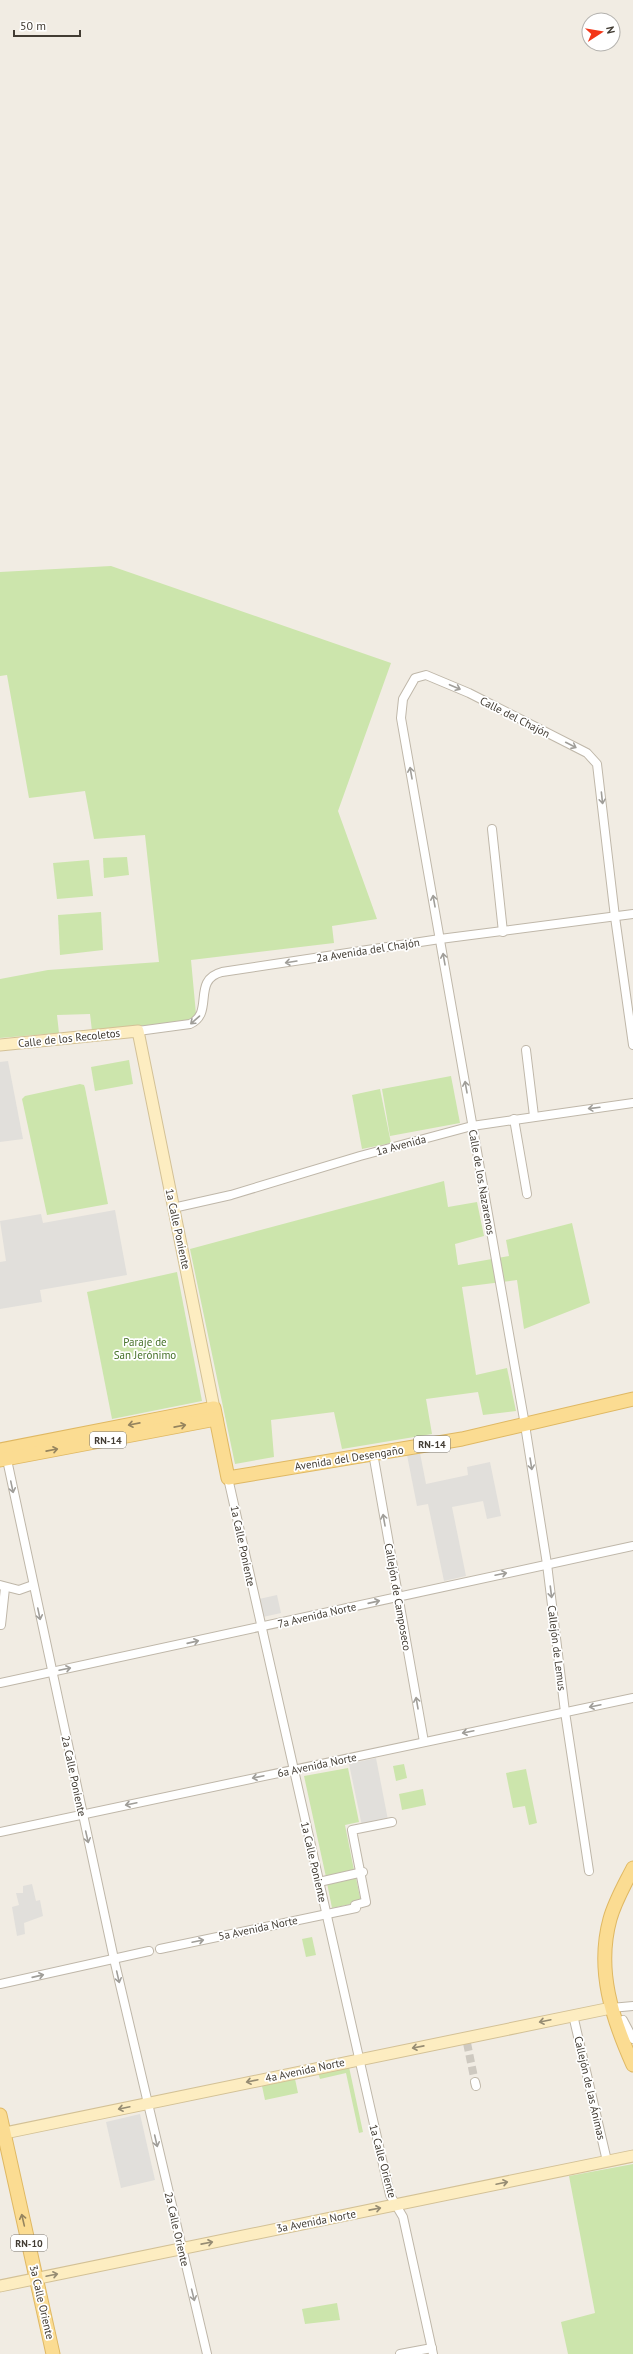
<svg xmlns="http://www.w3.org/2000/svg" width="633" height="2354" viewBox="0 0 633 2354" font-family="'PT Sans',sans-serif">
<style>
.green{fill:#cce5ac}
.parking{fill:#e1dfdb}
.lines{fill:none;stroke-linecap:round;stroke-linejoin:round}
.street-tunnel{stroke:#cec9c0;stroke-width:8;stroke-dasharray:8 4;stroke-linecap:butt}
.street-casing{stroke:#bfb7a9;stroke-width:10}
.secondary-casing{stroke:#d3c196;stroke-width:13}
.primary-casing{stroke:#dfb863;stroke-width:15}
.street{stroke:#fff;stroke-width:8}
.secondary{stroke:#fdedc1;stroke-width:11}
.primary{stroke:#fbdc92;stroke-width:13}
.oneway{stroke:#a09e99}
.oneway2{stroke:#95845e}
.oneway3{stroke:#968c73}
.labels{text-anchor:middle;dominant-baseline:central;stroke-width:3.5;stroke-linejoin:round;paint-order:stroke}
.shield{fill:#fff;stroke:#7b7670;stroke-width:1}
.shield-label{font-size:10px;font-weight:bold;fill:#423c33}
.street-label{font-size:11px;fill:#423c33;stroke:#fff}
.park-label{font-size:11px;fill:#467129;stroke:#fff}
</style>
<rect width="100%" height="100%" fill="#f1ece3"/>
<g class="green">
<polygon points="111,566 391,663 338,811 377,919 332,926 334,943 191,960 196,1014 190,1021 92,1031 90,1014 57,1015 59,1033 0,1038 0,979 48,970 159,962 145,835 94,839 85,791 29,798 7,675 0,676 0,572"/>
<polygon points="127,857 129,875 104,878 103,858"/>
<polygon points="89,860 93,896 57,899 53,863"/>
<polygon points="101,912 103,950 60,955 58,915"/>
<polygon points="129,1060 133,1084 95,1091 91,1067"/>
<polygon points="451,1076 460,1123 390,1136 382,1089"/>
<polygon points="80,1084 84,1085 85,1088 108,1204 47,1215 22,1099 25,1096"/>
<polygon points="380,1089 391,1143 362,1149 352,1095"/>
<polygon points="444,1181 448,1207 477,1202 484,1236 455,1244 458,1265 509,1256 506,1240 572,1223 590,1303 524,1329 517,1280 462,1287 476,1375 507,1368 516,1411 483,1415 478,1392 426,1399 432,1434 342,1449 334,1412 271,1420 274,1457 235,1464 190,1249"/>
<polygon points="177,1272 202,1401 112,1419 87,1292"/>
<polygon points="404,1764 407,1778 396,1781 393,1766"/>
<polygon points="348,1768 359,1822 345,1825 354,1870 326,1877 304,1776"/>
<polygon points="526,1769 537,1823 529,1825 525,1806 513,1808 506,1773"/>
<polygon points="423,1789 426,1805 402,1810 399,1794"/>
<polygon points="356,1878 361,1902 332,1908 327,1883"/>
<polygon points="312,1937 316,1955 306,1957 302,1939"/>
<polygon points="349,2067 363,2132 359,2133 346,2073 320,2079 318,2073"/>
<polygon points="295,2079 298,2093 265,2100 262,2086"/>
<polygon points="633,2164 633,2354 568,2354 561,2322 595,2313 569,2176"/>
<polygon points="337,2303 340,2320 305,2324 302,2309"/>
</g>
<g class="parking">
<polygon points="8,1061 23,1139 0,1142 0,1062"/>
<polygon points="115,1210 127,1275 40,1290 42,1302 0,1309 0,1262 6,1261 0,1221 41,1214 43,1223"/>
<polygon points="420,1453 426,1484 468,1475 467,1467 490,1462 501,1516 487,1519 483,1501 452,1507 466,1576 444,1581 428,1504 417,1506 407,1455"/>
<polygon points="277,1595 281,1613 263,1617 259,1599"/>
<polygon points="376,1758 388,1820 362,1826 349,1764"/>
<polygon points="32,1884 36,1901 40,1900 43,1916 24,1923 25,1934 17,1936 12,1907 19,1905 16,1893 23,1893 23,1886"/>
<polygon points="140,2114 155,2180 121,2188 106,2122"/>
</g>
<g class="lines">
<polyline class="street-tunnel" points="467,2043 475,2082"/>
<g class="street-casing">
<g id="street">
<polyline points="492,829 503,932"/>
<path d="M138 1031 190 1024C215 1013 191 980 222 972L440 939 633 914"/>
<polyline points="526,1050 534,1116"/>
<polyline points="514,1119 527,1194"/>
<polyline points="173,1208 231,1195 360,1156 472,1126 633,1103"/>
<polyline points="373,1453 424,1742"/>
<polyline points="6,1455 114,1959 207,2354"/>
<polyline points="228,1478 390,2195 403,2217 433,2354"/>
<polyline points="0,1585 19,1590 33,1585"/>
<polyline points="1,1625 5,1588"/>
<polyline points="0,1683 633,1546"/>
<polyline points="0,1832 633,1698"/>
<polyline points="589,1871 565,1712 547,1564 525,1425 401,718 403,699 415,678 426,675 469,693 587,753 597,764 615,917 633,1045"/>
<polyline points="319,1882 363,1872"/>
<polyline points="160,1949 332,1913 356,1908 355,1905 366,1902 352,1830 392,1822"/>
<polyline points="0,1984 149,1951"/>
<polyline points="611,2008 633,2006"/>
<polyline points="573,2015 607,2161"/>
<polyline points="615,2024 623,2020 633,2039"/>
<polyline points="475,2082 476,2086"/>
<polyline points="400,2354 432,2348"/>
</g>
</g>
<g class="secondary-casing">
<g id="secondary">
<polyline points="0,1045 138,1031 214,1408"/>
<polyline points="0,2134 611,2008"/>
<polyline points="0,2286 633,2156"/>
</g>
</g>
<g class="primary-casing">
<g id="primary">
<polyline points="0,1450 214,1408 228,1478 462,1439 633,1399"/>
<polyline points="0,1460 216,1419"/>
<path d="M633 1868C625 1884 615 1901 610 1919 596 1970 612 2018 633 2065"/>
<polyline points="0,2115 53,2354"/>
</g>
</g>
<use href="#street" class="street"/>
<use href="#secondary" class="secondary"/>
<use href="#primary" class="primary"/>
</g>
<defs><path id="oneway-shaft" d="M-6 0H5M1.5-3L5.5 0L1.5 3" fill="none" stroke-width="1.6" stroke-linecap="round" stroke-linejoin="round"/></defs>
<g class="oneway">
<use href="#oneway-shaft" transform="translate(455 687) rotate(23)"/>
<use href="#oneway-shaft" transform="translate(571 745) rotate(27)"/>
<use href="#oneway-shaft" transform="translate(411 773) rotate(-100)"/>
<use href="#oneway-shaft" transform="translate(602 798) rotate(84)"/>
<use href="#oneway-shaft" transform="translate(434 901) rotate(-100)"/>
<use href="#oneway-shaft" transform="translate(444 959) rotate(-100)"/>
<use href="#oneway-shaft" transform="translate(291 962) rotate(171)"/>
<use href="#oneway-shaft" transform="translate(195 1020) rotate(139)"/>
<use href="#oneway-shaft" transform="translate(466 1087) rotate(-100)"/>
<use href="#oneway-shaft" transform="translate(594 1108) rotate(173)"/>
<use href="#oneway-shaft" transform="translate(531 1464) rotate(81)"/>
<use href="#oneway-shaft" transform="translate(12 1487) rotate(78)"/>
<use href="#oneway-shaft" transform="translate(384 1520) rotate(-100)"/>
<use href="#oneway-shaft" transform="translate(501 1574) rotate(-12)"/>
<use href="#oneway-shaft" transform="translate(551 1592) rotate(83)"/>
<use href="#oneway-shaft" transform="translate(374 1602) rotate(-13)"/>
<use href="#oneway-shaft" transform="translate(39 1614) rotate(78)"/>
<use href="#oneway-shaft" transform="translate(193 1642) rotate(-13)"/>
<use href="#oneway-shaft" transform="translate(65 1669) rotate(-12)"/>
<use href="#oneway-shaft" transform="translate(417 1703) rotate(-100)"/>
<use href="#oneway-shaft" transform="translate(595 1706) rotate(168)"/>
<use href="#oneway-shaft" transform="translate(468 1732) rotate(168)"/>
<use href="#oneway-shaft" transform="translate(258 1777) rotate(168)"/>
<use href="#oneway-shaft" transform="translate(131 1804) rotate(168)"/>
<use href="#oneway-shaft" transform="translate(87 1837) rotate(77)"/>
<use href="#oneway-shaft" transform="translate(198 1941) rotate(-12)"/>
<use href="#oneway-shaft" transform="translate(38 1976) rotate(-13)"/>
<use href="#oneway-shaft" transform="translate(118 1977) rotate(77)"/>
<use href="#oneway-shaft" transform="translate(156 2141) rotate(77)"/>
<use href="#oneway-shaft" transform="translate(193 2295) rotate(76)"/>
</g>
<g class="oneway2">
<use href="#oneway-shaft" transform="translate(134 1424) rotate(169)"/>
<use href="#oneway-shaft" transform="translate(180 1426) rotate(-11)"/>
<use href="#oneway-shaft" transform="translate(52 1450) rotate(-11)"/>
<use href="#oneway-shaft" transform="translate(23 2220) rotate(-103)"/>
</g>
<g class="oneway3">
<use href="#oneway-shaft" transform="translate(545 2021) rotate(168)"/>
<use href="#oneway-shaft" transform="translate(418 2047) rotate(169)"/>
<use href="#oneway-shaft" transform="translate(252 2081) rotate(168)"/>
<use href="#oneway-shaft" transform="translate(124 2108) rotate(168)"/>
<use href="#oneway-shaft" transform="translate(502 2183) rotate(-12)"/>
<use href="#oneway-shaft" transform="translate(375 2209) rotate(-11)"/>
<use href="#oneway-shaft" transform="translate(207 2243) rotate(-11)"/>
<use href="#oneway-shaft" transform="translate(52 2275) rotate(-12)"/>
</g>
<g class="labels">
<g class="shield">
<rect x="90" y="1432" width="36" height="16" rx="3"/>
<rect x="414" y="1436" width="36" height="16" rx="3"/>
<rect x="11" y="2235" width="36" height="16" rx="3"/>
</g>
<g class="shield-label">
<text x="108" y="1440">RN-14</text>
<text x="432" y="1444">RN-14</text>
<text x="29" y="2243">RN-10</text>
</g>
<g class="street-label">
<text transform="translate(515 717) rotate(27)">Calle del Chajón</text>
<text transform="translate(368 950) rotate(-9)">2a Avenida del Chajón</text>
<text transform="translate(69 1038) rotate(-6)">Calle de los Recoletos</text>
<text transform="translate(401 1145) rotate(-15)">1a Avenida</text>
<text transform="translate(482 1182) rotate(80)">Calle de los Nazarenos</text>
<text transform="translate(178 1229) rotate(78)">1a Calle Poniente</text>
<text transform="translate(349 1458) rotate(-9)">Avenida del Desengaño</text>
<text transform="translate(243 1546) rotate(78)">1a Calle Poniente</text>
<text transform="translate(398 1597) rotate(80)">Callejón de Camposeco</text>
<text transform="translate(317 1615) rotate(-13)">7a Avenida Norte</text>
<text transform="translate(557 1648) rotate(83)">Callejón de Lemus</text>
<text transform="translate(317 1765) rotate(-12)">6a Avenida Norte</text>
<text transform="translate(74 1776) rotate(78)">2a Calle Poniente</text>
<text transform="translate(314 1862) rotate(77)">1a Calle Poniente</text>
<text transform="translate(258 1928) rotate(-12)">5a Avenida Norte</text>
<text transform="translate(305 2070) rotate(-12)">4a Avenida Norte</text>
<text transform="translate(590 2088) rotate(77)">Callejón de las Ánimas</text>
<text transform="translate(383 2161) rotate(75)">1a Calle Oriente</text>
<text transform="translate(316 2221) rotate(-11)">3a Avenida Norte</text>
<text transform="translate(177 2229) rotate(77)">2a Calle Oriente</text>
<text transform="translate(42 2302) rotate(77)">3a Calle Oriente</text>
</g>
<g class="park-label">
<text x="145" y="1342">Paraje de<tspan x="145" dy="13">San Jerónimo</tspan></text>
</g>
</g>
<g transform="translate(601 32) rotate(78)"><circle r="19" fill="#ffffff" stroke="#b3b1ad"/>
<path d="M0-3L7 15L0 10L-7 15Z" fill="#f33517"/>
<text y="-6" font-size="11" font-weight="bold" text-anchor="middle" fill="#423c33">N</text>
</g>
<path d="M14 30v6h66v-6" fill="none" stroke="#423c33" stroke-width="2"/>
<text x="20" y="30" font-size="12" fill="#423c33" stroke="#ffffff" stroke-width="3" paint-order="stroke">50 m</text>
</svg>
